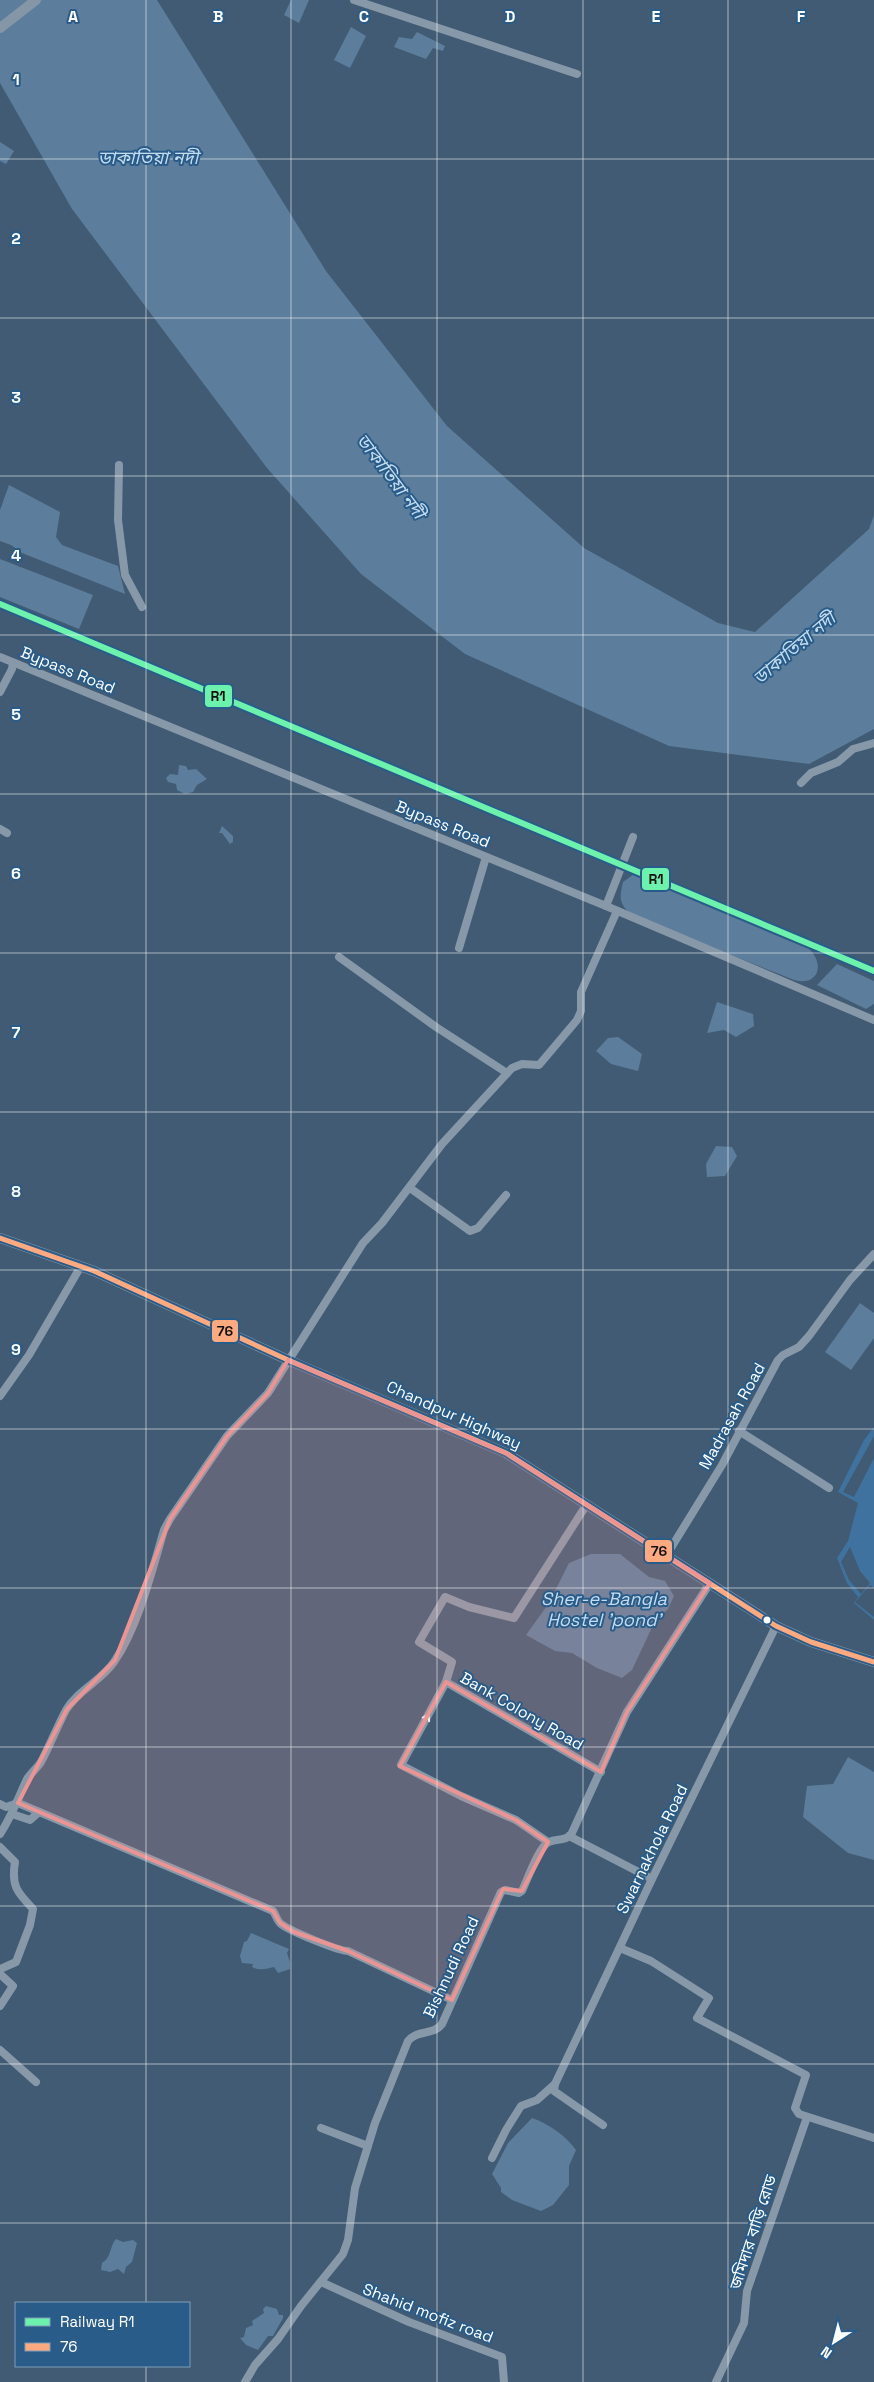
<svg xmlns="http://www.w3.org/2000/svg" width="874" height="2382" viewBox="0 0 874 2382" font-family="'Space Grotesk','Noto Sans Bengali',sans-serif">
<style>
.green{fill:#3f729e;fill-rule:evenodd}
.water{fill:#5c7d9b}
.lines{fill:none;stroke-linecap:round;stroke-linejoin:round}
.minor{stroke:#8798a9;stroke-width:8}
.major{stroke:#8597a6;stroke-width:10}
.bus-1-casing{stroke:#2a5c89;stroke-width:9}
.bus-1{stroke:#ffa980;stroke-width:5}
.rail-1-casing{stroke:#2a5c89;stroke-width:10}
.rail-1{stroke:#6df2ae;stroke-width:6}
.oneway{stroke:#f3f5f6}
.marked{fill:#ea9494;fill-opacity:0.2;stroke:#ea9494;stroke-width:4;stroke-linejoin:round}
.grid{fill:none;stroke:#fff;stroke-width:1;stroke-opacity:0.55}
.bus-dot{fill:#fff;stroke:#2a5c89;stroke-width:2}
.labels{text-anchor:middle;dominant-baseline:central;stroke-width:4;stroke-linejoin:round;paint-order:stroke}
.street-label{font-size:16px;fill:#fff;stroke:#2a5c89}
.water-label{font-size:18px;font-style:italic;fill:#c3dcf0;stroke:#2a5c89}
.grid-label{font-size:16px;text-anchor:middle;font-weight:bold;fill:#fff;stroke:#2a5c89;stroke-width:4;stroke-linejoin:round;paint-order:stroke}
.line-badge{stroke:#2a5c89;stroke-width:2}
.pale-badge-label{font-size:14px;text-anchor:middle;font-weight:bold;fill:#111}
</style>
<rect width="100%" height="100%" fill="#405b73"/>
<path class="green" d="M874 1427V1436L843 1492 854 1497 874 1458V1588L870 1585 855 1602 874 1617V1620L854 1603 858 1597 847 1583 837 1558 848 1541 858 1503 838 1492 864 1440ZM850 1547 860 1571 870 1583 861 1594 849 1580 841 1562Z"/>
<g class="water">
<polygon points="0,0 157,0 326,271 447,426 584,548 718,623 755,632 869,529 874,515 874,729 809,764 669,746 465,654 361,574 267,468 72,209 0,83"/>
<polygon points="291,0 309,0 299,23 284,15"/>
<polygon points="351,27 366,36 350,68 334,60"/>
<polygon points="417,32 445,46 443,51 433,48 426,59 394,47 399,37 412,39"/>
<polygon points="0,142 14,151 6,164 0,161"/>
<polygon points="9,485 60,512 56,537 62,545 118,566 125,594 22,553 11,545 0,541 0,510"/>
<polygon points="0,559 93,595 79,629 0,597"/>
<polygon points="179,765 186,766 188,770 196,769 207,779 197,785 193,792 185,794 177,790 176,784 168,782 166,778 170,774 178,775"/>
<polygon points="222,826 233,836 233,842 230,844 222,833 219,833"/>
<path d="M634 874 807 947C826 963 819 987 794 980L633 916C619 904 619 899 623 882Z"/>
<polygon points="837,964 874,981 874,1004 866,1009 817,985"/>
<polygon points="717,1002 753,1014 754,1026 736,1037 724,1030 707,1033"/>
<polygon points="618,1037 642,1054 638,1071 611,1064 596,1051 608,1038"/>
<polygon points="716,1146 732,1147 737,1156 725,1176 707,1177 706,1164"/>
<polygon points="860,1303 874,1313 874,1338 851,1370 825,1352"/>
<polygon points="591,1554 620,1554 649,1577 665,1581 674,1596 668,1609 655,1621 632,1670 622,1678 597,1668 572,1653 555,1651 526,1635 549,1603 569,1563"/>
<polygon points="848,1757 874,1772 874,1860 848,1853 803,1817 807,1786 833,1784"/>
<path d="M251 1933 289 1949 287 1953 290 1962V1969L278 1973 274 1967C267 1969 259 1971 252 1967L253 1964 242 1963 240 1956 244 1942 247 1941Z"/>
<path d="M532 2118C548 2123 566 2136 576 2150L569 2166V2185L553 2205 541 2211 512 2200 501 2192V2188L492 2174 508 2143Z"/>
<path d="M116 2239 123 2242 133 2240 137 2243 132 2262 126 2267 124 2274 118 2269 110 2272 101 2270 102 2263C112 2257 109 2247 116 2239Z"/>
<polygon points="266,2306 277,2309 279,2315 283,2315 283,2318 273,2336 268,2336 258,2350 246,2345 240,2338 244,2337 246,2328 253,2325 252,2321 264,2313 263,2309"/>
</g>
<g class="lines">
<g class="minor">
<polyline points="354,0 577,74"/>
<polyline points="119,465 118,520 125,575 142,607"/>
<polyline points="0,657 606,906 874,1020"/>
<polyline points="0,692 12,669 13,663"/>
<polyline points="801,783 811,773 838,762 853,749 874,743"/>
<polyline points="0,829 7,833"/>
<polyline points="606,906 633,837"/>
<polyline points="459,948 486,857"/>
<polyline points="339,957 436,1027 507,1073"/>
<polyline points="410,1188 470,1231 478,1228 506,1195"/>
<polyline points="0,1396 29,1355 81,1266"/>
<polyline points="739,1431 829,1488"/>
<polyline points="587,1504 514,1618 469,1607 445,1597 419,1642 452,1662 446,1682 601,1772"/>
<polyline points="666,1556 722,1465 778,1360 783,1355 799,1347 809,1336 850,1280 874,1254"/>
<polyline points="446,1682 401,1765 461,1796 516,1820 548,1842 536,1834"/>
<path d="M0 1804 6 1807 18 1803 273 1911C276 1915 277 1921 281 1924 290 1931 338 1951 348 1951L452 2000"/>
<polyline points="12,1814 30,1820 39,1812"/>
<path d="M0 1834C12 1816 18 1798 27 1779 31 1773 37 1768 41 1762 50 1745 57 1727 66 1710 78 1690 101 1681 114 1662 138 1627 152 1571 164 1530L170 1519 227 1436 268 1393 363 1243 382 1223 442 1144 512 1068 522 1064 539 1065 577 1020 581 1011V992L617 911"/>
<polyline points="569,1836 652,1879"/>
<path d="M0 1847 15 1862C11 1886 17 1892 33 1909L30 1925 16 1962 0 1969"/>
<polyline points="620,1948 651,1961 709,1998 697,2018 806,2075 795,2108 799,2114 874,2138"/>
<polyline points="0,1974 13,1986 0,2006"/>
<polyline points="0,2050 36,2082"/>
<polyline points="603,2125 554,2091 555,2084 652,1879 776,1626"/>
<polyline points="321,2128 368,2146"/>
<polyline points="492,2158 506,2130 521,2106 537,2100 555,2084"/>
<polyline points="321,2282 409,2322 502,2357 504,2382"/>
<path d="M245 2382 255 2365 278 2339 301 2306 343 2254 348 2240 355 2188 375 2123 408 2041C418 2029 433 2036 442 2024L501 1892 505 1890 519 1893 522 1891C527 1881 539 1846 549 1842 557 1838 563 1842 571 1835L627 1712 710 1583"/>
<polyline points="716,2382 744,2323 747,2291 807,2117"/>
</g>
<g class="major">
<polyline points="0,28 36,0"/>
<polyline points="0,1238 94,1271 288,1360 506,1453 776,1626 811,1642 874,1662"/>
</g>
<g class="bus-1-casing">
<polyline id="bus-1" points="0,1238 94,1271 288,1360 506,1453 776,1626 811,1642 874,1662"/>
</g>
<use href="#bus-1" class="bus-1"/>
<g class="rail-1-casing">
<polyline id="rail-1" points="0,604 874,971"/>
</g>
<use href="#rail-1" class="rail-1"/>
</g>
<defs><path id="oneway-shaft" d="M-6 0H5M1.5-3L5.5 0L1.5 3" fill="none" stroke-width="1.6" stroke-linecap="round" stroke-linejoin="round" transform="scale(1.25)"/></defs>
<use class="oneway" href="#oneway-shaft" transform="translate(425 1721) rotate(-61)"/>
<path class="marked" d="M288 1360 506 1453 710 1583 627 1712 601 1772 446 1682 400 1766 516 1820 548 1842 522 1891 503 1889 452 2000 348 1951 294 1932 280 1923 273 1911 18 1803 67 1709 115 1660 170 1519 227 1436 268 1393Z"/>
<path class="grid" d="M146 0V2303M291 0V2382M437 0V2382M583 0V2382M728 0V2382M0 159H874M0 318H874M0 476H874M0 635H874M0 794H874M0 953H874M0 1112H874M0 1270H874M0 1429H874M0 1588H874M0 1747H874M0 1906H874M0 2064H874M0 2223H874M146 2366V2382"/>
<circle class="bus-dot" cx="767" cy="1620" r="4.5"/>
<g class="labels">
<g class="street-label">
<text transform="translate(68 670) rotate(22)">Bypass Road</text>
<text transform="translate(443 824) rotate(22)">Bypass Road</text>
<text transform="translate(454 1415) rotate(24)">Chandpur Highway</text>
<text transform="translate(732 1416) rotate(-61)">Madrasah Road</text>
<text transform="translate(522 1711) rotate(30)">Bank Colony Road</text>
<text transform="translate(652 1849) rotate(-64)">Swarnakhola Road</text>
<text transform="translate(451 1967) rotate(-65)">Bishnudi Road</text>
<text transform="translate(753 2232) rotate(-72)">জমিদার বাড়ি রোড</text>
<text transform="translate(428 2313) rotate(21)">Shahid mofiz road</text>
</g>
<g class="water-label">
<text x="148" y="157">ডাকাতিয়া নদী</text>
<text transform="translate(391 476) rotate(53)">ডাকাতিয়া নদী</text>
<text transform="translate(794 648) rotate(-40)">ডাকাতিয়া নদী</text>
<text x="604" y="1598">Sher-e-Bangla<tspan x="604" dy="21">Hostel 'pond'</tspan></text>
</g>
</g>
<g class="grid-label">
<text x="73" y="22">A</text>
<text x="218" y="22">B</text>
<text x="364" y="22">C</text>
<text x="510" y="22">D</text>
<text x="656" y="22">E</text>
<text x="801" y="22">F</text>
<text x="16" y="85">1</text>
<text x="16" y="244">2</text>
<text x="16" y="403">3</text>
<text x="16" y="561">4</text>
<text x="16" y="720">5</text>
<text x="16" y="879">6</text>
<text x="16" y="1038">7</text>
<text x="16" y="1197">8</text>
<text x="16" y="1355">9</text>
</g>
<g class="line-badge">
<rect x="204" y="684" width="29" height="24" rx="5" fill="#6df2ae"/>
<rect x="641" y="867" width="29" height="24" rx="5" fill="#6df2ae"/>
<rect x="211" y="1319" width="28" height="24" rx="5" fill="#ffa980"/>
<rect x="644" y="1539" width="29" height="24" rx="5" fill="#ffa980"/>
</g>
<g class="pale-badge-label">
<text x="218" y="701">R1</text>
<text x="656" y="884">R1</text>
<text x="225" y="1336">76</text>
<text x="659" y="1556">76</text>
</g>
<rect x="15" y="2302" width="175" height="65" fill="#2a5c89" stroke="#7f9db8"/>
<rect x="25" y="2318" width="25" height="8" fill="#6df2ae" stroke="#7f9db8"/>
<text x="60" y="2327" font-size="15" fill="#ffffff">Railway R1</text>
<rect x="25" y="2343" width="25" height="8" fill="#ffa980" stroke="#7f9db8"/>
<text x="60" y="2352" font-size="15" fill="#ffffff">76</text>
<g transform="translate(834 2342) rotate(216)" stroke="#2a5c89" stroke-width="4" paint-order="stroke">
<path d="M0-4L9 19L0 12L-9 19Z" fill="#ffffff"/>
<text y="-8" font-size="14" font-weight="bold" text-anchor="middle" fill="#ffffff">N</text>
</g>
</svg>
